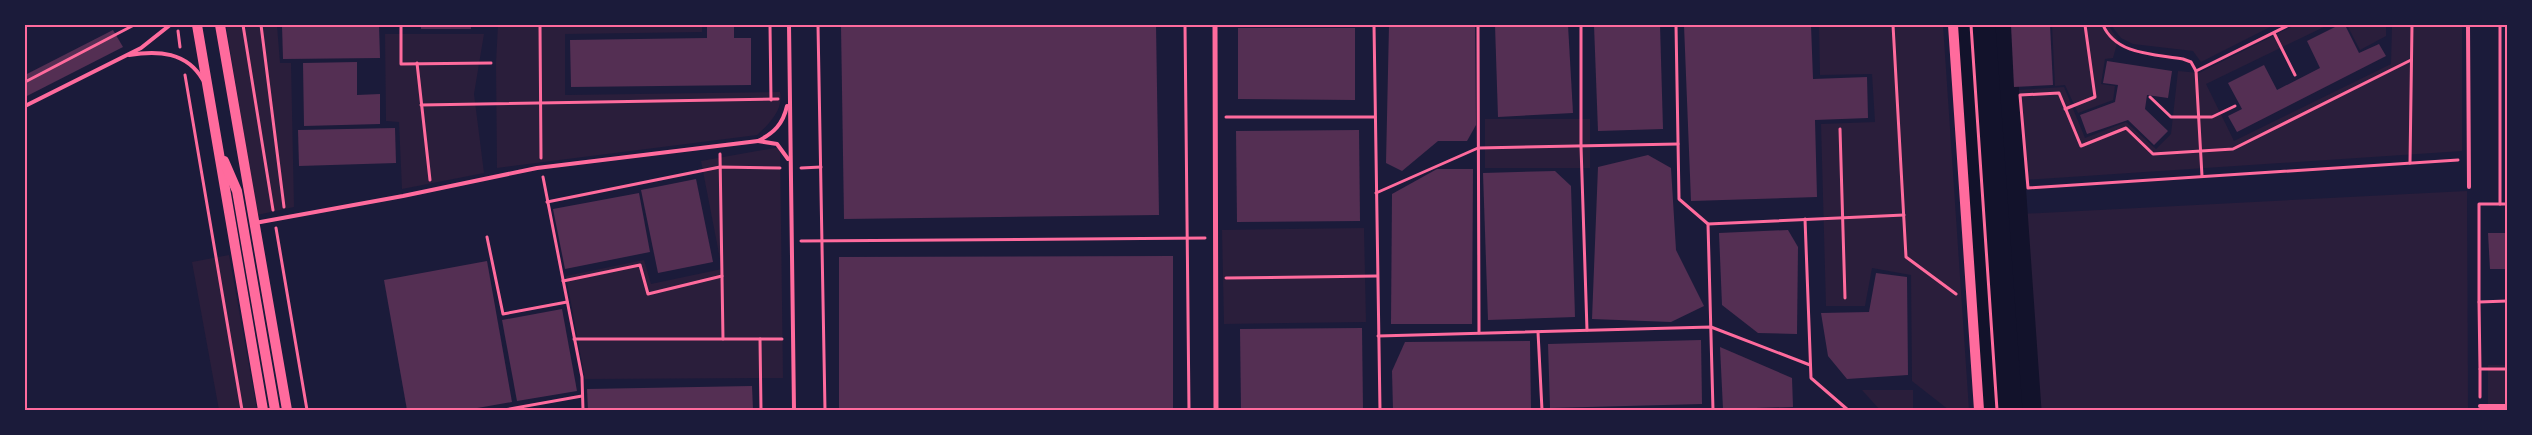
<svg xmlns="http://www.w3.org/2000/svg" width="2532" height="435" viewBox="0 0 2532 435" font-family="Lato,sans-serif">
<style>
.green{fill:#2a1e3b}
.water{fill:#12122b}
.lines{fill:none;stroke-linecap:round;stroke-linejoin:round}
.canal{stroke:#12122b;stroke-width:19}
.building{fill:#542f53}
.path{stroke:#ff6b9d;stroke-width:3}
.service{stroke:#ff6b9d;stroke-width:4}
.minor{stroke:#ff6b9d;stroke-width:5}
.secondary{stroke:#ff6b9d;stroke-width:10}
.neatline{fill:none;stroke:#ff6b9d;stroke-width:2}
</style>
<rect width="100%" height="100%" fill="#1b1b3a"/>
<g class="green">
<polygon points="226,25 277,25 280,63 291,63 294,207 257,215"/>
<path d="M498 25H702V32L565 34V95L780 92C784 109 769 124 757 135L497 168 496 63Z"/>
<polygon points="1819,25 1943,25 1969,410 1949,410 1912,381 1911,275 1872,268 1865,306 1826,306 1821,124 1875,122 1872,74 1820,75"/>
<polygon points="2052,25 2108,25 2118,40 2113,58 2105,59 2101,84 2115,86 2113,100 2078,113 2065,85 2055,86"/>
<polygon points="2111,25 2274,25 2201,62 2193,51 2133,44 2121,38"/>
<polygon points="2295,25 2328,25 2206,84 2234,141 2391,64 2392,25 2462,25 2462,151 2023,180 2016,90 2064,87 2085,138 2126,122 2156,149 2171,134 2178,71 2199,73"/>
<polygon points="2347,25 2386,25 2386,36 2360,50"/>
<polygon points="385,34 484,34 474,94 484,173 402,189 399,122 386,121"/>
<polygon points="2505,90 2507,90 2506,230"/>
<rect x="1485" y="119" width="105" height="49"/>
<polygon points="780,147 783,378 585,379 566,276 644,260 651,284 722,269 701,161"/>
<polygon points="2467,191 2468,410 2033,410 2020,214"/>
<polygon points="1364,228 1366,322 1224,324 1222,230"/>
<polygon points="229,255 257,410 219,410 192,262"/>
<rect x="2488" y="365" width="19" height="45"/>
<polygon points="1862,390 1913,390 1913,410 1880,410"/>
</g>
<polygon class="water" points="1953,25 2004,25 2032,410 1979,410"/>
<g class="lines">
<polyline class="canal" points="2005,25 2032,410"/>
</g>
<g class="building">
<polygon points="282,25 379,25 380,58 283,59"/>
<rect x="421" y="25" width="50" height="4"/>
<polygon points="707,25 734,25 734,38 751,38 751,85 571,87 570,40 707,38"/>
<polygon points="841,25 1156,25 1159,215 844,219"/>
<polygon points="1389,25 1475,25 1476,125 1467,141 1438,141 1402,171 1386,163"/>
<polygon points="1495,25 1568,25 1573,113 1498,117"/>
<polygon points="1594,25 1660,25 1663,129 1598,131"/>
<polygon points="1684,25 1811,25 1813,79 1867,77 1868,118 1815,120 1817,197 1691,201"/>
<polygon points="2011,25 2050,25 2053,85 2014,87"/>
<polygon points="2339,25 2345,25 2359,53 2379,44 2386,56 2237,132 2228,116 2242,109 2228,83 2264,65 2277,90 2320,68 2307,41"/>
<polygon points="1238,28 1355,28 1355,100 1238,99"/>
<polygon points="113,30 123,47 25,97 25,75"/>
<polygon points="2107,61 2172,71 2168,98 2147,95 2145,109 2168,131 2154,145 2128,120 2087,134 2080,115 2115,102 2118,85 2103,83"/>
<polygon points="357,62 357,95 380,94 380,124 304,126 303,63"/>
<polygon points="395,128 396,163 299,166 298,130"/>
<polygon points="1359,130 1360,221 1237,222 1236,131"/>
<polygon points="1648,155 1671,168 1676,250 1704,306 1671,322 1592,319 1598,167"/>
<polygon points="1437,169 1473,169 1472,324 1391,324 1392,194"/>
<polygon points="1555,171 1571,186 1575,317 1488,320 1483,173"/>
<polygon points="696,179 713,262 658,273 641,190"/>
<polygon points="639,193 650,252 565,269 553,209"/>
<polygon points="1788,230 1798,247 1797,334 1758,333 1722,305 1719,233"/>
<polygon points="2488,233 2507,233 2507,269 2490,269"/>
<polygon points="1173,256 1173,410 839,410 839,257"/>
<polygon points="487,261 512,402 466,410 407,410 384,280"/>
<polygon points="1876,273 1907,277 1908,375 1847,379 1828,356 1821,313 1869,312"/>
<polygon points="562,309 577,391 517,401 502,320"/>
<polygon points="1362,328 1363,410 1241,410 1240,329"/>
<polygon points="1701,340 1702,404 1550,408 1548,344"/>
<polygon points="1530,341 1531,410 1393,410 1392,371 1405,342"/>
<polygon points="1720,347 1792,378 1793,407 1723,409"/>
<polygon points="752,386 753,410 588,410 587,389"/>
</g>
<g class="lines">
<g class="path">
<polyline points="243,25 273,210"/>
<polyline points="261,25 284,207"/>
<polyline points="401,25 401,64 491,63"/>
<polyline points="540,25 541,158"/>
<polyline points="770,25 771,100"/>
<polyline points="818,25 825,410"/>
<polyline points="1185,25 1189,410"/>
<polyline points="1374,25 1380,410"/>
<polyline points="1478,25 1479,333"/>
<polyline points="1581,25 1581,146 1587,330"/>
<polyline points="1676,25 1679,199 1708,224 1713,410"/>
<polyline points="1893,25 1906,257 1956,294"/>
<polyline points="1971,25 1997,410"/>
<path d="M2103 25C2116 55 2154 54 2183 59L2191 62 2196 71"/>
<polyline points="2500,25 2500,204 2507,204"/>
<polyline points="178,31 180,47"/>
<polyline points="2274,33 2295,75"/>
<polyline points="2411,60 2233,149 2153,154 2126,128 2081,146 2059,93 2020,95 2028,188 2458,160"/>
<polyline points="417,63 430,180"/>
<polyline points="185,75 242,410"/>
<polyline points="25,82 134,25"/>
<polyline points="2150,97 2171,117 2212,117 2235,106"/>
<polyline points="421,105 778,99"/>
<polyline points="2065,109 2095,97 2085,25"/>
<polyline points="1226,117 1375,117"/>
<polyline points="1840,129 1845,298"/>
<polyline points="720,154 723,339"/>
<polyline points="2410,163 2412,25"/>
<polyline points="801,168 821,167"/>
<polyline points="2202,176 2196,71 2289,25"/>
<polyline points="543,177 582,377 583,410"/>
<polyline points="1376,193 1478,148 1678,144"/>
<polyline points="547,202 720,167 780,168"/>
<polyline points="2500,204 2479,204 2479,302 2507,301"/>
<polyline points="1805,219 1811,378 1848,410"/>
<polyline points="1708,224 1904,215"/>
<polyline points="276,228 307,410"/>
<polyline points="487,237 503,314 567,302"/>
<polyline points="801,241 1205,238"/>
<polyline points="1226,278 1377,276"/>
<polyline points="563,281 640,265 648,294 722,276"/>
<polyline points="2479,302 2480,369 2507,369"/>
<polyline points="1538,332 1542,410"/>
<polyline points="1378,336 1711,327 1810,365"/>
<polyline points="574,339 782,339"/>
<polyline points="760,339 761,410"/>
<polyline points="2480,369 2480,397"/>
<polyline points="504,410 582,396"/>
</g>
<g class="service">
<polyline points="789,25 794,410"/>
<polyline points="2468,25 2469,187"/>
<path d="M129 55C158 50 187 52 203 80"/>
<polyline points="25,106 141,48 170,25"/>
<path d="M787 106C783 124 774 133 758 141L777 144 788 159"/>
<polyline points="255,223 403,196 537,168 758,141"/>
<polyline points="2480,406 2507,406"/>
</g>
<polyline class="minor" points="1215,25 1216,410"/>
<g class="secondary">
<polyline points="197,25 263,410"/>
<polyline points="220,25 287,410"/>
<polyline points="1953,25 1979,410"/>
<polyline points="224,161 237,191 275,410"/>
</g>
</g>
<rect width="2532" height="435" fill="none" stroke="#1b1b3a" stroke-width="52"/>
<rect x="26" y="26" width="2480" height="383" class="neatline"/>
</svg>
